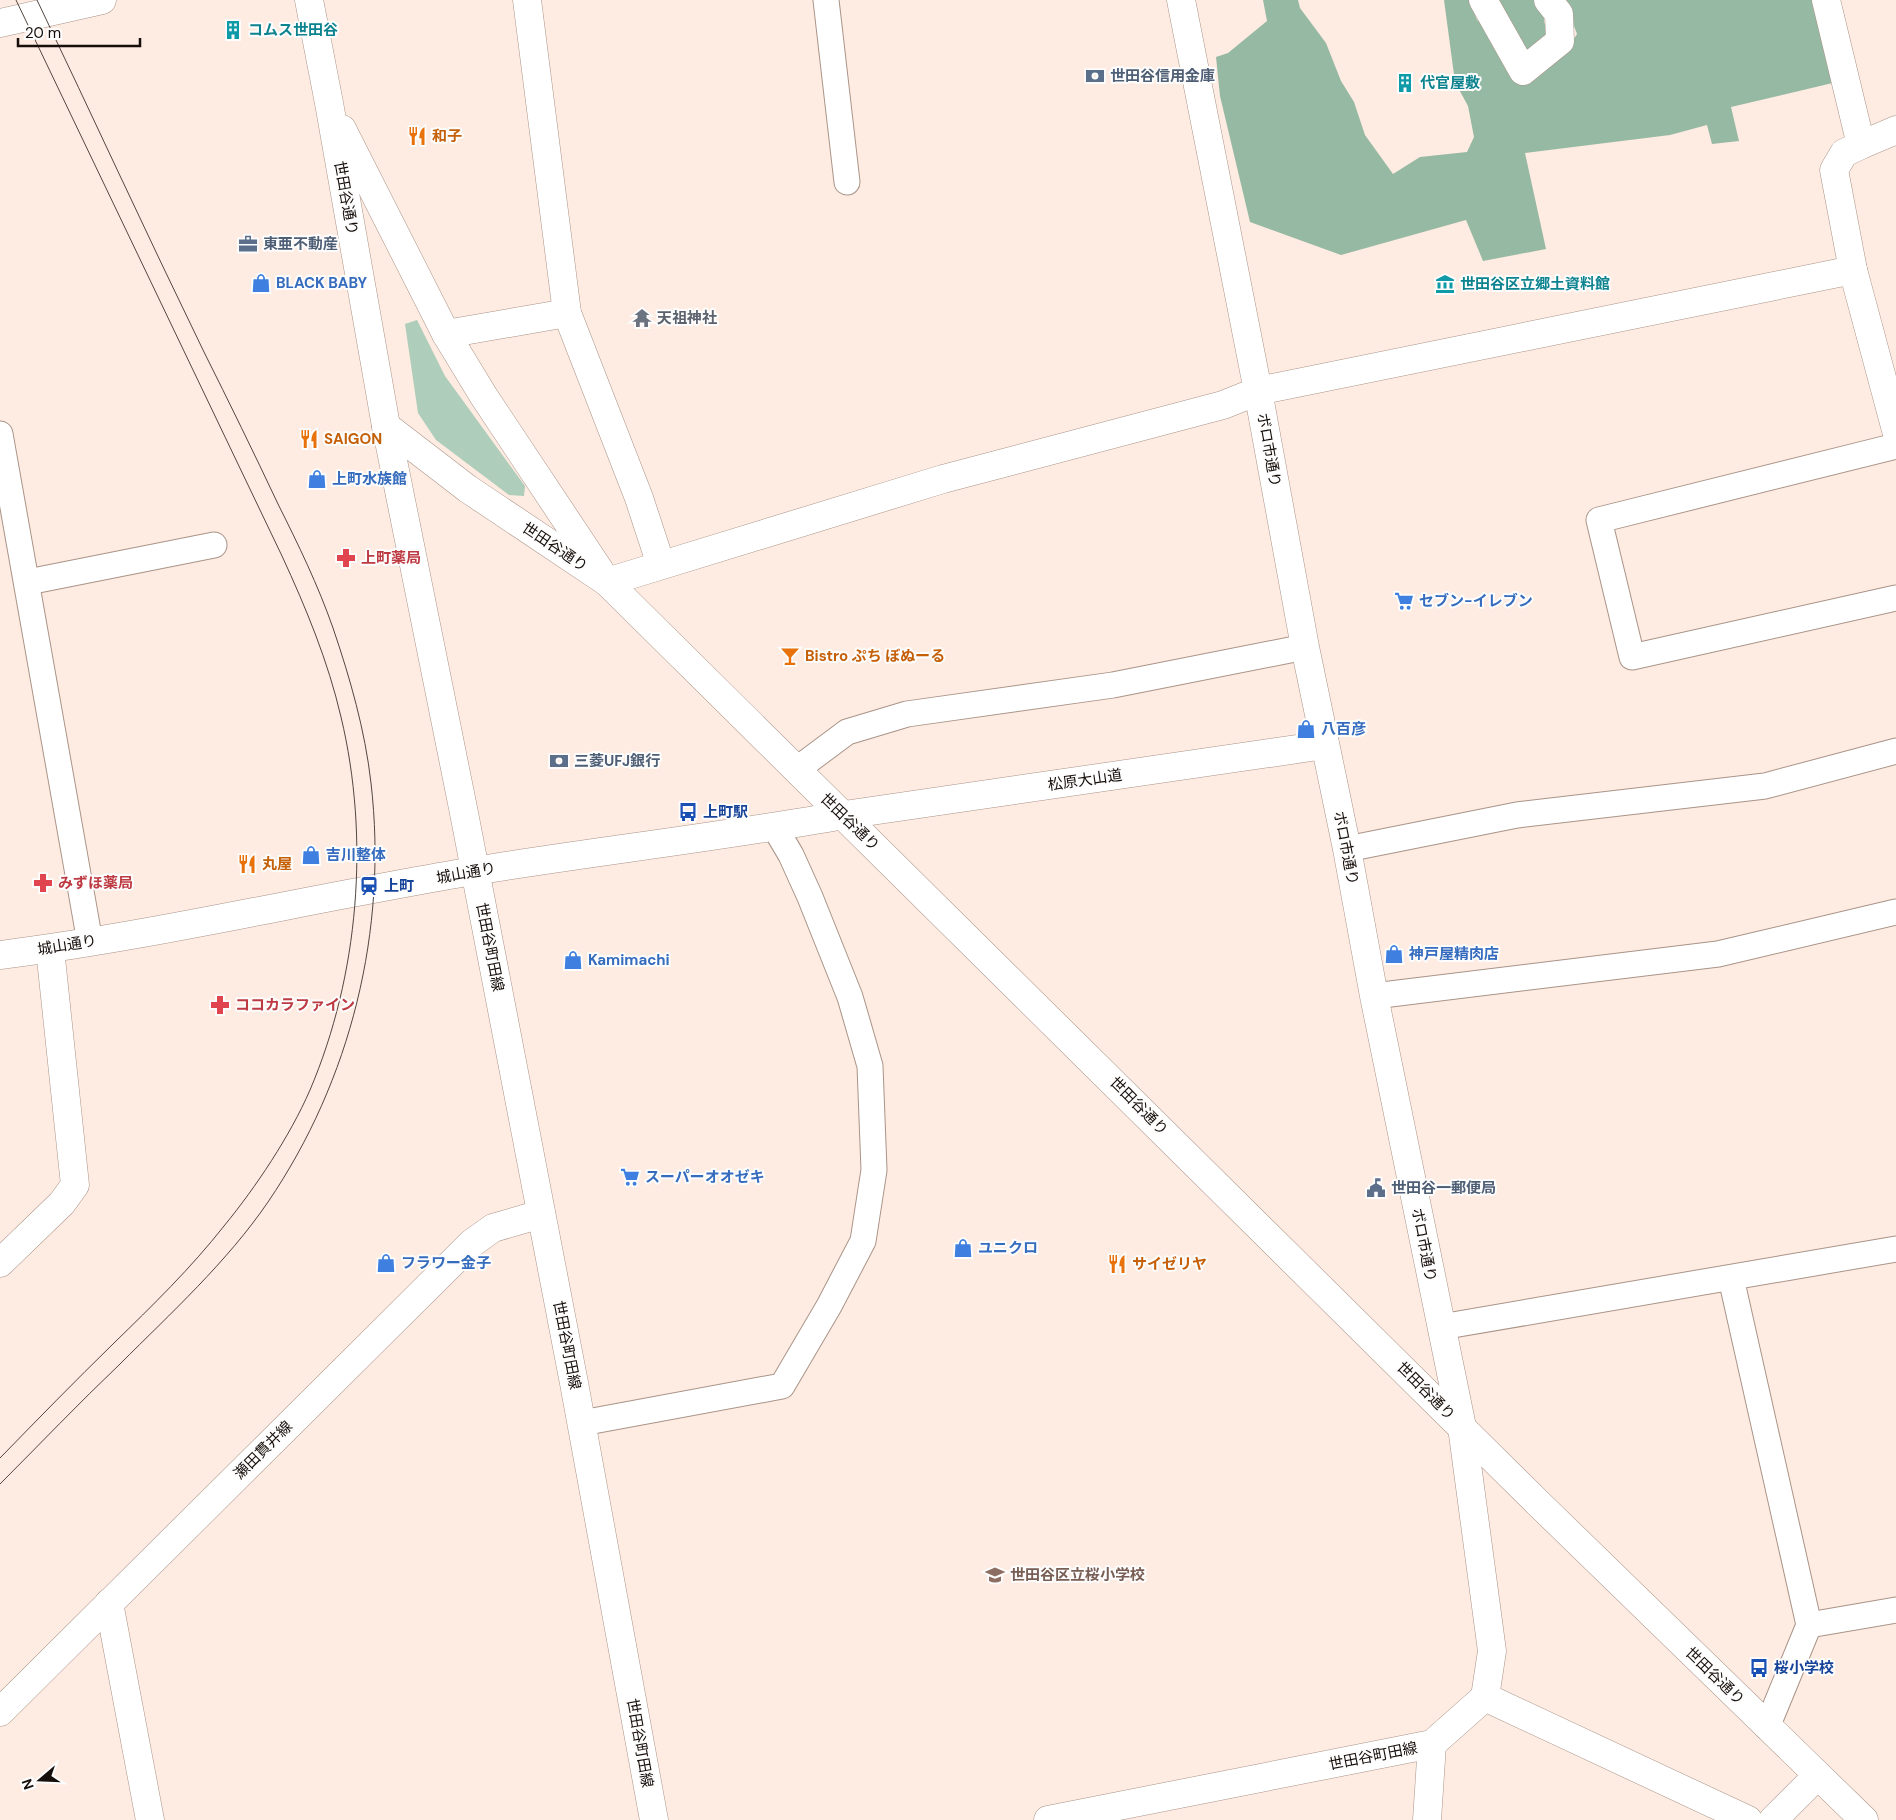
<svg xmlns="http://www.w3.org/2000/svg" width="1896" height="1820" viewBox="0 0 1896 1820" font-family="'DM Sans','Noto Sans JP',sans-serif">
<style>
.green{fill:#aecdba}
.forest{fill:#96b9a4}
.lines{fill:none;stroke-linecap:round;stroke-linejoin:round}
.lane-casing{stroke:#a99488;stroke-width:27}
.street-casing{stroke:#a99488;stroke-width:29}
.secondary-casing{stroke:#a99488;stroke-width:29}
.primary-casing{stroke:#a99488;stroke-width:29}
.lane{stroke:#fff;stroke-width:25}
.street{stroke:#fff;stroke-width:28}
.secondary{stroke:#fff;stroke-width:28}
.primary{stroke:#fff;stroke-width:28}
.tram{stroke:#524741;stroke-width:1}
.labels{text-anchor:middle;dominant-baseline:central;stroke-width:4;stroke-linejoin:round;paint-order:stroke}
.culture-label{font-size:15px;font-weight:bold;fill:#0d838f;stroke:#fdfdfd;text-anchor:start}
.service-label{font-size:15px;font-weight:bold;fill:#4e5e75;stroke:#fdfdfd;text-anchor:start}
.food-label{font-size:15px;font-weight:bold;fill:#c56008;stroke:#fdfdfd;text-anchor:start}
.street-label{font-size:15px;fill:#160e0a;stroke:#fdfdfd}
.shop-label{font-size:15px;font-weight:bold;fill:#366cbe;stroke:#fdfdfd;text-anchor:start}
.worship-label{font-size:15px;font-weight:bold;fill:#5b616d;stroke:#fdfdfd;text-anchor:start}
.health-label{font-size:15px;font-weight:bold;fill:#be3a42;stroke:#fdfdfd;text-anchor:start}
.transit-label{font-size:15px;font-weight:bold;fill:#164399;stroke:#fdfdfd;text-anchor:start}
.education-label{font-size:15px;font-weight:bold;fill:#785e54;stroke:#fdfdfd;text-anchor:start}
</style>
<rect width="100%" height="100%" fill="#feebe1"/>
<polygon class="green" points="417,320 445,376 525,486 524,496 509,495 436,440 418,413 405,324"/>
<polygon class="forest" points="1263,0 1298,0 1300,8 1326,43 1341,81 1354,102 1365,135 1393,174 1420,157 1467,152 1474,137 1468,106 1455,82 1444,0 1469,0 1477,20 1517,50 1498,0 1538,0 1545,8 1544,20 1548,42 1569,47 1577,34 1564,0 1820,0 1841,81 1731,107 1739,141 1712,144 1707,125 1670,135 1525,153 1546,249 1483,261 1466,220 1341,255 1250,222 1220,96 1216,57 1228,53 1267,21"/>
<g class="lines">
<g class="lane-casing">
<g id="lane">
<polyline points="826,0 847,182"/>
<polyline points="0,434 90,942"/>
<polyline points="1896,446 1599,520 1632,657 1896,598"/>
<polyline points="28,582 214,545"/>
<polyline points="796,770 847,732 907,714 1113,685 1305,647"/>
<polyline points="1347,849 1517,815 1765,786 1896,751"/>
<polyline points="1374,996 1718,954 1896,912"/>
<polyline points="1731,1278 1809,1625 1767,1727"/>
<polyline points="1441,1327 1896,1249"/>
<polyline points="582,1423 782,1386 829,1306 863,1241 874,1170 870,1066 850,997 810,897 791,855 775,828"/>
<polyline points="1809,1625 1896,1610"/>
</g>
</g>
<g class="street-casing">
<g id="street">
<polyline points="527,0 567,313 639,498 661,565"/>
<polyline points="1483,0 1523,71 1560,41 1559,14 1548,0"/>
<polyline points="1826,0 1861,145 1844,153 1834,170 1853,270 1896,430"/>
<polyline points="0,23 102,0"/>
<polyline points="1861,145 1896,130"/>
<polyline points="446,334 567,313"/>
<polyline points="607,582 943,479 1223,405 1258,391 1853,270"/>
<polyline points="844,815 1325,745"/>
<polyline points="0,1263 62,1203 75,1185 50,949"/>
<polyline points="109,1603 150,1820"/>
<polyline points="1427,1820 1432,1744"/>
</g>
</g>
<g class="secondary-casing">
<g id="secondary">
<polyline points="1181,0 1258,391 1305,647 1347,849 1374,996 1462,1427 1492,1651 1485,1697"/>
<path d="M0 955C159 935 316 897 474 871 597 851 721 837 844 815"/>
<polyline points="0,1712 472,1243 493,1228 541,1214"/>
</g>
</g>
<g class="primary-casing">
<g id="primary">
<polyline points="309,0 329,103 386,426 464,813 574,1383 654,1820"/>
<polyline points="342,129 446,334 483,395 600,571"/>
<polyline points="386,426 468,489 607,582 1538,1503 1864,1820"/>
<polyline points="1048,1820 1432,1744 1485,1697 1748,1820"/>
<polyline points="1773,1820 1817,1776"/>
</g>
</g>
<use href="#lane" class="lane"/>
<use href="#street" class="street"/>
<use href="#secondary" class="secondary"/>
<use href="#primary" class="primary"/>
<g class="tram">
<path d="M0 1458C38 1419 75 1381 114 1343 152 1306 191 1268 224 1226 256 1187 290 1136 310 1090 359 975 370 838 341 717 328 661 306 608 282 556L16 0"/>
<path d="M0 1484C40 1444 79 1403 120 1364 171 1313 227 1262 268 1202 351 1080 388 930 371 783 365 730 350 678 333 628 318 585 298 544 278 504 254 453 229 402 204 352 147 235 93 117 37 0"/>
</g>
</g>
<defs>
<g id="building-bare" transform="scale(1.5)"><path d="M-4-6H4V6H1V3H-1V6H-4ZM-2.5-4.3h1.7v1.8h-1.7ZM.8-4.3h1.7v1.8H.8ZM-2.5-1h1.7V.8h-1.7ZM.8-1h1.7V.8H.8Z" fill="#0f9aa8" stroke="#fdfdfd" stroke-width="2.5" paint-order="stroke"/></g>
<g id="bank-bare" transform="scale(1.5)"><path d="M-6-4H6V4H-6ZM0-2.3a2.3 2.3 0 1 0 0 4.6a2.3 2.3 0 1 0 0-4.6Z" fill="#5c6f8a" stroke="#fdfdfd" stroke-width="2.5" paint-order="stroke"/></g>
<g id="restaurant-bare" transform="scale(1.5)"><path d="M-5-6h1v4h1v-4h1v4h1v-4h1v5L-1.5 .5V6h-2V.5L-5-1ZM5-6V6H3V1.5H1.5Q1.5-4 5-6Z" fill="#e8710a" stroke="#fdfdfd" stroke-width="2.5" paint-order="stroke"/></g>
<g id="office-bare" transform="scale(1.5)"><path d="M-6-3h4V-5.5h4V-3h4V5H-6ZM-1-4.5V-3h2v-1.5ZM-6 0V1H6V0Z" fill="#5c6f8a" stroke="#fdfdfd" stroke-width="2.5" paint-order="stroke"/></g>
<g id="shop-bare" transform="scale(1.5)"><path d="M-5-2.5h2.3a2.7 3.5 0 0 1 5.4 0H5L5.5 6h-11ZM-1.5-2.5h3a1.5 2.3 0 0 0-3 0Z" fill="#3f7fe0" stroke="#fdfdfd" stroke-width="2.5" paint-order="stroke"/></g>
<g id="museum-bare" transform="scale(1.5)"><path d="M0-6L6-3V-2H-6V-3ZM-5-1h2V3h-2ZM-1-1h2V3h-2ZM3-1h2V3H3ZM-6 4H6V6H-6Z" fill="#0f9aa8" stroke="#fdfdfd" stroke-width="2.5" paint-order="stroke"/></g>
<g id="temple-bare" transform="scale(1.5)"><path d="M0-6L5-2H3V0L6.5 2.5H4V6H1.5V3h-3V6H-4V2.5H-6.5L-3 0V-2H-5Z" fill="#6b7280" stroke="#fdfdfd" stroke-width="2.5" paint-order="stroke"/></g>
<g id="pharmacy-bare" transform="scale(1.5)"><path d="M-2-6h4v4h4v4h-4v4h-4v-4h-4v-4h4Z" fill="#e0444e" stroke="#fdfdfd" stroke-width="2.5" paint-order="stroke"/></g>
<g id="supermarket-bare" transform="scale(1.5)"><path d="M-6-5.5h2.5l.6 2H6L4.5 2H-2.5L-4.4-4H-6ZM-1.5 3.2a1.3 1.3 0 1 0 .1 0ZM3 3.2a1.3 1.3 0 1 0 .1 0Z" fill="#3f7fe0" stroke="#fdfdfd" stroke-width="2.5" paint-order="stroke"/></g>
<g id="bar-bare" transform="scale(1.5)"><path d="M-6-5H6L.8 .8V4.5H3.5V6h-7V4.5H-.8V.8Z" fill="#e8710a" stroke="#fdfdfd" stroke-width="2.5" paint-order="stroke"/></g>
<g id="bus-bare" transform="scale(1.5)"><path d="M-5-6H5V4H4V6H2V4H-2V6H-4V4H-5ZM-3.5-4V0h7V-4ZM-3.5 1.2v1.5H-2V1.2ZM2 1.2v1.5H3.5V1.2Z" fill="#1a4fb4" stroke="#fdfdfd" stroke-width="2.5" paint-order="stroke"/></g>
<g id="station-bare" transform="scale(1.5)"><path d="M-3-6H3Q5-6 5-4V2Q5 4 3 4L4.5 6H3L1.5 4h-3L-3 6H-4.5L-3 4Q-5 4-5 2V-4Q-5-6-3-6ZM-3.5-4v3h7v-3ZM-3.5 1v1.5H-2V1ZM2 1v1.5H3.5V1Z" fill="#1a4fb4" stroke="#fdfdfd" stroke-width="2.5" paint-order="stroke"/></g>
<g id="civic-bare" transform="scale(1.5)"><path d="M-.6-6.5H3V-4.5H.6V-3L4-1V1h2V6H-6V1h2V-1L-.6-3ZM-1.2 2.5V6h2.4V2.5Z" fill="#5c6f8a" stroke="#fdfdfd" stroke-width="2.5" paint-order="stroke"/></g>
<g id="school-bare" transform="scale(1.5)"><path d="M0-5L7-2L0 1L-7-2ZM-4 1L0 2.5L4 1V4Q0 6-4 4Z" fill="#8d6e63" stroke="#fdfdfd" stroke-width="2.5" paint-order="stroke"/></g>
</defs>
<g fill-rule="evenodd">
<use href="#building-bare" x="233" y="30"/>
<use href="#bank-bare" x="1095" y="76"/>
<use href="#building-bare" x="1405" y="83"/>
<use href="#restaurant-bare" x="417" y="136"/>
<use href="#office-bare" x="248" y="244"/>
<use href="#shop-bare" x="261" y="283"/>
<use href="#museum-bare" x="1445" y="284"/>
<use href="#temple-bare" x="642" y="318"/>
<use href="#restaurant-bare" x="309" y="439"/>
<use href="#shop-bare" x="317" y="479"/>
<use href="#pharmacy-bare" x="346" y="558"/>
<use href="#supermarket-bare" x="1404" y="601"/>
<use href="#bar-bare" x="790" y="656"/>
<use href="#shop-bare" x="1306" y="729"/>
<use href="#bank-bare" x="559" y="761"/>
<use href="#bus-bare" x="688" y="812"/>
<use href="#shop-bare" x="311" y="855"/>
<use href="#restaurant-bare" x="247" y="864"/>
<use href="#pharmacy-bare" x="43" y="883"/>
<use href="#station-bare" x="369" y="886"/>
<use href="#shop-bare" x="1394" y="954"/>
<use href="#shop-bare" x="573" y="960"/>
<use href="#pharmacy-bare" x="220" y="1005"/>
<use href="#supermarket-bare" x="630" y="1177"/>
<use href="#civic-bare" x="1376" y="1188"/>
<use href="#shop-bare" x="963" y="1248"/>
<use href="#shop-bare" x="386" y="1263"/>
<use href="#restaurant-bare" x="1117" y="1264"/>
<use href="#school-bare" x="995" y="1575"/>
<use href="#bus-bare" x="1759" y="1668"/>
</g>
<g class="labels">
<g class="culture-label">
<text x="248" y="30">コムス世田谷</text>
<text x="1420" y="83">代官屋敷</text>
<text x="1460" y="284">世田谷区立郷土資料館</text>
</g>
<g class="service-label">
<text x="1110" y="76">世田谷信用金庫</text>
<text x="263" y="244">東亜不動産</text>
<text x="574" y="761">三菱UFJ銀行</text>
<text x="1391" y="1188">世田谷一郵便局</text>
</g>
<g class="food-label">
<text x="432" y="136">和子</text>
<text x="324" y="439">SAIGON</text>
<text x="805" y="656">Bistro ぷち ぼぬーる</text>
<text x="262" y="864">丸屋</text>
<text x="1132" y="1264">サイゼリヤ</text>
</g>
<g class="street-label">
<text transform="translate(346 198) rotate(80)">世田谷通り</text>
<text transform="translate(1269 450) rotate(80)">ボロ市通り</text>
<text transform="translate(555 547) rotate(34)">世田谷通り</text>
<text transform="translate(1085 780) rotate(-8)">松原大山道</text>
<text transform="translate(850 822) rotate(44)">世田谷通り</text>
<text transform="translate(1346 848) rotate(79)">ボロ市通り</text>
<text transform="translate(466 873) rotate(-10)">城山通り</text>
<text transform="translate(67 945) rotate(-9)">城山通り</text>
<text transform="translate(490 947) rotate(79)">世田谷町田線</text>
<text transform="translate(1139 1106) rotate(45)">世田谷通り</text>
<text transform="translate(1424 1245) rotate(79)">ボロ市通り</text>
<text transform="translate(567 1345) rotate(79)">世田谷町田線</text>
<text transform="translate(1426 1391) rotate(45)">世田谷通り</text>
<text transform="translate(263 1450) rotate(-45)">瀬田貫井線</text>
<text transform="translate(1715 1676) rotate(44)">世田谷通り</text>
<text transform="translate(640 1743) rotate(80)">世田谷町田線</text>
<text transform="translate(1373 1756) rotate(-11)">世田谷町田線</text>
</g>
<g class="shop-label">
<text x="276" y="283">BLACK BABY</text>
<text x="332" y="479">上町水族館</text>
<text x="1419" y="601">セブン-イレブン</text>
<text x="1321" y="729">八百彦</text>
<text x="326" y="855">吉川整体</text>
<text x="1409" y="954">神戸屋精肉店</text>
<text x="588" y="960">Kamimachi</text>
<text x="645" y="1177">スーパーオオゼキ</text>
<text x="978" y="1248">ユニクロ</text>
<text x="401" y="1263">フラワー金子</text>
</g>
<g class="worship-label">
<text x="657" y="318">天祖神社</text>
</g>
<g class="health-label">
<text x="361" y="558">上町薬局</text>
<text x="58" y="883">みずほ薬局</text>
<text x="235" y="1005">ココカラファイン</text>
</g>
<g class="transit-label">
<text x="703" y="812">上町駅</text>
<text x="384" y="886">上町</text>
<text x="1774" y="1668">桜小学校</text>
</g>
<g class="education-label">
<text x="1010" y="1575">世田谷区立桜小学校</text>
</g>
</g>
<g transform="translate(40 1780) rotate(251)" stroke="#fdfdfd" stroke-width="4" paint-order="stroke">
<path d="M0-4L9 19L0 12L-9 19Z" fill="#160e0a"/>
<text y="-8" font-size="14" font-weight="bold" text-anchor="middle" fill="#160e0a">N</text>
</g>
<path d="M18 38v8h122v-8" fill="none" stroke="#160e0a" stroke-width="2.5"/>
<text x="25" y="38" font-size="15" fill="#160e0a" stroke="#fdfdfd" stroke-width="4" paint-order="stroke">20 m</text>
</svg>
